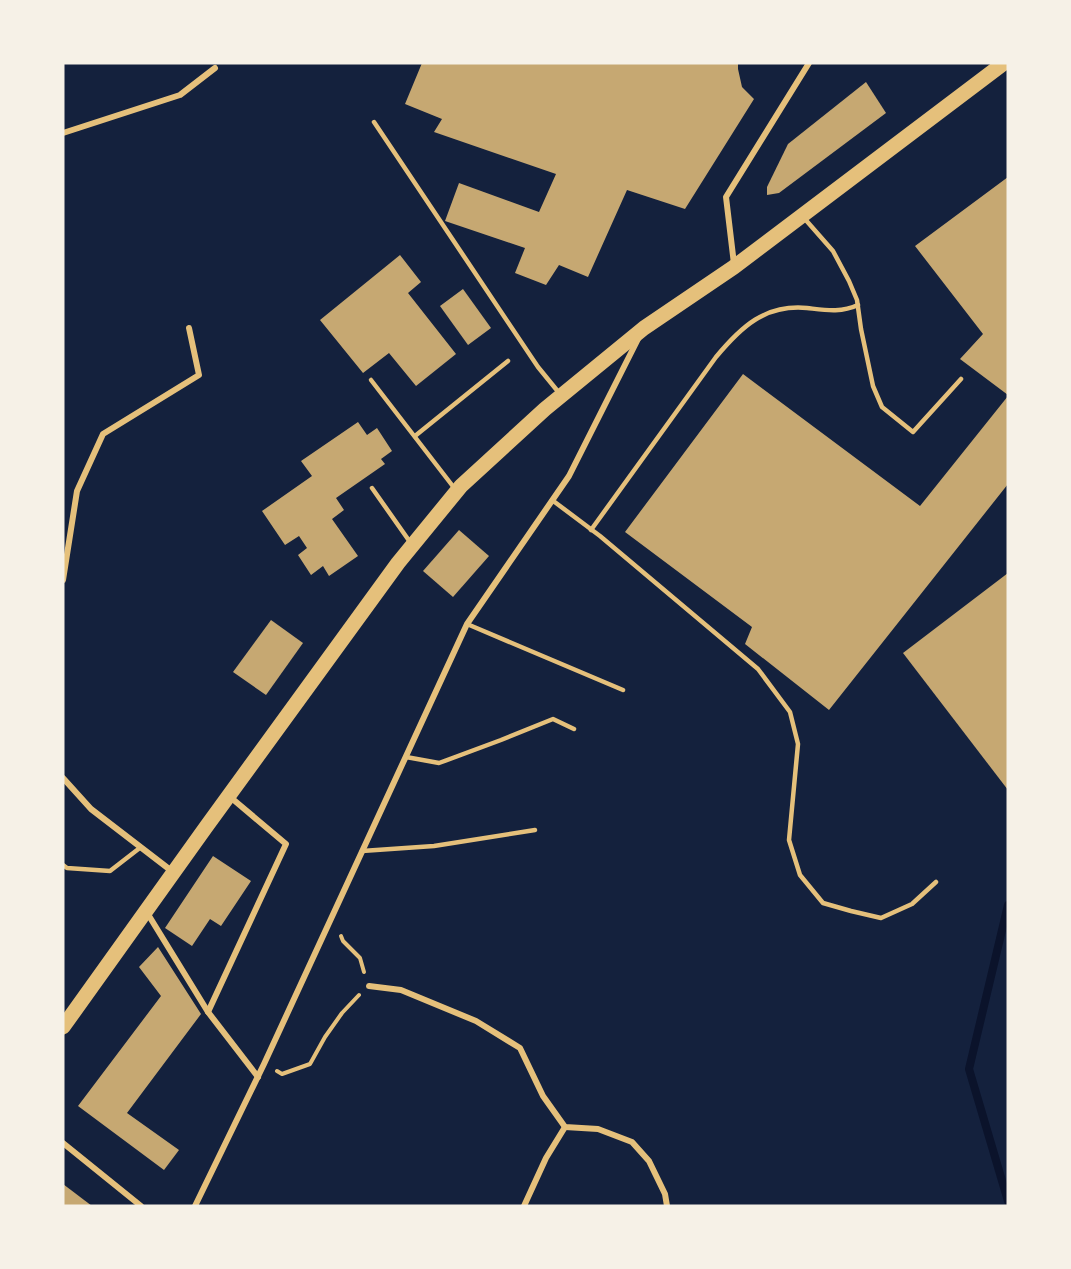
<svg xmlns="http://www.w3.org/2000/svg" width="1071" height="1269" viewBox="0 0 1071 1269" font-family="Mulish,sans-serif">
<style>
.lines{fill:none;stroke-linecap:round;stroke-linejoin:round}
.stream{stroke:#0b132b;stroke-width:8}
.building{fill:#c6a872}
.path{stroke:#e5c07b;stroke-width:4}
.service{stroke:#e5c07b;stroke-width:4.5}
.minor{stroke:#e5c07b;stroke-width:6}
.primary{stroke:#e5c07b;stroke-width:15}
</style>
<rect width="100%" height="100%" fill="#14213d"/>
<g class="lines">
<polyline class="stream" points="1008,905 969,1069 1008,1201"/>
</g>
<g class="building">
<polygon points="422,63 738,63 738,69 742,87 754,99 685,209 627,190 588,277 559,265 546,285 515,273 525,248 445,221 459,183 539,212 556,174 434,132 442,119 405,104"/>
<polygon points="866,82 886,113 779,193 767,195 767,187 788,144"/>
<polygon points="1008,177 1008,395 960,359 983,334 915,246"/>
<polygon points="400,255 421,282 408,293 456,354 416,386 389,353 363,373 320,320"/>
<polygon points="463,289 491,328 468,345 440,306"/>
<polygon points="743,374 920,506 1008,396 1008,484 829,710 745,644 752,627 625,532"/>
<polygon points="358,422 367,435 377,428 392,451 381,459 385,464 336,498 344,510 332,519 358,556 329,576 323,566 311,575 298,555 307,548 299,536 285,545 262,511 312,476 301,461"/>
<polygon points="459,530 489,556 453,597 423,571"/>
<polygon points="1008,573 1008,790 903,653"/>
<polygon points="271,620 303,643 266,695 233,672"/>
<polygon points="213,856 251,881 221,926 210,919 192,946 165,928"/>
<polygon points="158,947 201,1014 127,1113 179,1150 164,1170 78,1106 161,996 139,967"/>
<polygon points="63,1184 92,1206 63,1206"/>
</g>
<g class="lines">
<g class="path">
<polyline points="341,936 343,941 360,958 364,972"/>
<polyline points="277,1071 282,1074 310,1064 325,1037 342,1013 359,995"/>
</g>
<g class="service">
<polyline points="374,122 538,367 560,394"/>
<polyline points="804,218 833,251 849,281 857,300 861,329 873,386 882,407 913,432 961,379"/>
<polyline points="371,380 455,489"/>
<polyline points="415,436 508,361"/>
<polyline points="372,488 410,542"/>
<polyline points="552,500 600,536 758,669 790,712 798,744 789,840 800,875 823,903 851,911 881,918 912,904 936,882"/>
<path d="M591 530 716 357C741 327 765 304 807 308 825 310 841 313 858 305"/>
<polyline points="467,624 623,690"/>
<polyline points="406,757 439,763 501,740 553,719 574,729"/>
<polyline points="362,851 434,846 535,830"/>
<polyline points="63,865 67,868 110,871 141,847"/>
</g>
<g class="minor">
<polyline points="63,133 180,95 215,68"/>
<polyline points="734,264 726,197 809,63"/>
<polyline points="63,580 77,491 103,434 199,375 189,328"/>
<polyline points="63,778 91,809 173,872"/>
<polyline points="146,911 208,1012 258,1077"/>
<polyline points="369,986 401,990 476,1021 520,1048 543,1096 565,1127 598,1129 632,1142 649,1161 665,1194 667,1206"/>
<polyline points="208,1012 286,844 229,796"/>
<polyline points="63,1143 141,1206"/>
<polyline points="195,1206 264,1064 467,624 569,476 638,339"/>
<polyline points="524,1206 546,1158 565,1127"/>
</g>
<polyline class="primary" points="63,1027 206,827 398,563 461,486 545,409 644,328 734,267 1004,63"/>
</g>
<rect width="1071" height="1269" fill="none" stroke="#f6f1e7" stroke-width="129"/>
</svg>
